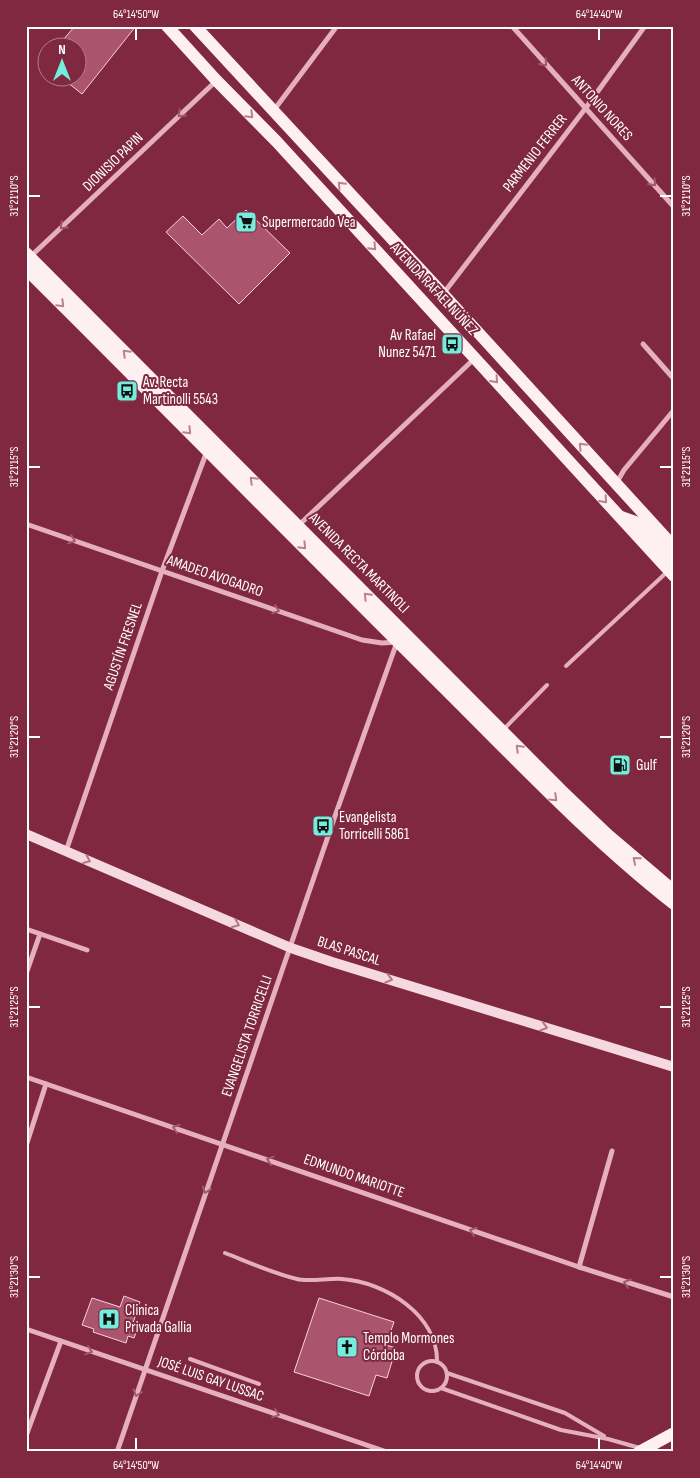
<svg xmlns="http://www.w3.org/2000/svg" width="700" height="1478" viewBox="0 0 700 1478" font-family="'Sofia Sans Condensed',sans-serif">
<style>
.building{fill:#aa556d;stroke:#f4d2dc}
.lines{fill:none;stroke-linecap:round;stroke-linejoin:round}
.service{stroke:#e5afbf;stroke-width:4}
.minor{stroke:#e5afbf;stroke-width:5}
.secondary{stroke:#f5d8e0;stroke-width:10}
.primary{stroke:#fdeff2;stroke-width:12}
.oneway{stroke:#a3576c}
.oneway2{stroke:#b88290}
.oneway3{stroke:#b47788}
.ticks{fill:none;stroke:#fff;stroke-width:2}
.labels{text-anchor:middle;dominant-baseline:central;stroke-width:4;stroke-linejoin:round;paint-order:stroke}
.street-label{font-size:15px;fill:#fff;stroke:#7f2840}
.poi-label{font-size:15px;fill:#fff;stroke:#7f2840;text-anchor:start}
.neatline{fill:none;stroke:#fff;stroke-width:2}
.ticks-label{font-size:12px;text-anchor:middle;fill:#fff}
</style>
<rect width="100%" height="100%" fill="#7f2840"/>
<g class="building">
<polygon points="75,26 136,26 82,94 62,78 78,78 78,48 56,48"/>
<polygon points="246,210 290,253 239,304 166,232 183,216 202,235 219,219 227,228"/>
<polygon points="124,1296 140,1302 133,1323 139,1325 134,1338 128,1336 126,1343 93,1332 94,1329 82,1325 92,1298 120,1307"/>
<polygon points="319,1298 394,1322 386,1345 396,1348 387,1378 376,1375 369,1396 294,1372"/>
</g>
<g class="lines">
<g class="service">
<polyline points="566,666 667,572"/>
<polyline points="504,729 547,685"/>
<path d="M225 1253C248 1262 272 1273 297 1279 308 1282 329 1278 342 1279 385 1282 438 1315 437 1362"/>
<polyline points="190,1359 259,1384"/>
<circle cx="432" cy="1376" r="15"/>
<polyline points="447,1373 565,1413 604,1436"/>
<polyline points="441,1388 561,1430 608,1439 640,1448"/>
</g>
<g class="minor">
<polyline points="512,26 674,207"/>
<polyline points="274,110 337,26"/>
<polyline points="30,257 216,81"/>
<polyline points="443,294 585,109 645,26"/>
<polyline points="643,344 674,379"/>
<polyline points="617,482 624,470 674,410"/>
<polyline points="26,524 362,640 382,643 397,642"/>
<polyline points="299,525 474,359"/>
<polyline points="66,851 162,571 207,451"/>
<polyline points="26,929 87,950"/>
<polyline points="26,974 40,934"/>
<polyline points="26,1077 579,1267 674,1297"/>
<polyline points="26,1146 46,1084"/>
<polyline points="579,1267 612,1151"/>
<polyline points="26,1329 387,1452"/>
<polyline points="26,1436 61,1341"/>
<polyline points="117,1452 335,816 397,642"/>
</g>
<polyline class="secondary" points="26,834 291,948 332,962 674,1067"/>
<g class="primary">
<polyline points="167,26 216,80 277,142 674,576"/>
<polyline points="195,26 443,294 674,547"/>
<polyline points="26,253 561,790 607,834 674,891"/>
<path d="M26 269C162 404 296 541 432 676 511 754 586 835 674 904"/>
<polyline points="621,517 638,523 674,563"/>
<polyline points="639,1452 674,1433"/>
</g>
</g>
<defs><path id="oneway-chevron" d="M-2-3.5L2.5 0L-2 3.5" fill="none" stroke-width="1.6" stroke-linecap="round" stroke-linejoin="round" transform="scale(1.25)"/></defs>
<g class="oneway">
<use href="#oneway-chevron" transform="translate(544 63) rotate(48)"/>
<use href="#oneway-chevron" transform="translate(181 114) rotate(136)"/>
<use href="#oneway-chevron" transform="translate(653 183) rotate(48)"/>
<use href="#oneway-chevron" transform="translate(63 226) rotate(136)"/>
<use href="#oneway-chevron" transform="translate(72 540) rotate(19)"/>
<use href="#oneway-chevron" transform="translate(276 610) rotate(19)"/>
<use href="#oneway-chevron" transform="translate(176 1128) rotate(-161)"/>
<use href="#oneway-chevron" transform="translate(270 1160) rotate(-161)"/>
<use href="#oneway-chevron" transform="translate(206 1190) rotate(109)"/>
<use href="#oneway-chevron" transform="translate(473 1231) rotate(-161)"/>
<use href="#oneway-chevron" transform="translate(627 1283) rotate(-162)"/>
<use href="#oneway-chevron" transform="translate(89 1351) rotate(19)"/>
<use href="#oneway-chevron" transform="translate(137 1393) rotate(108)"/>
<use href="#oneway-chevron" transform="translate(276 1414) rotate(19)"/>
</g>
<g class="oneway2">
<use href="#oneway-chevron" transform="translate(250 115) rotate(45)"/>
<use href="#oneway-chevron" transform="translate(341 185) rotate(-133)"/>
<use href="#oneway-chevron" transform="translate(373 247) rotate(47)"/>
<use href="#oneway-chevron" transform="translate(61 304) rotate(45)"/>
<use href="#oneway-chevron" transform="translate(126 353) rotate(-135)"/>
<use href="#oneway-chevron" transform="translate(495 380) rotate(48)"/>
<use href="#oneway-chevron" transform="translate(188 431) rotate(45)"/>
<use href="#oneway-chevron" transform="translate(582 446) rotate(-133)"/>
<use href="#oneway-chevron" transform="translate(253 480) rotate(-135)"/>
<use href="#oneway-chevron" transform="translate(604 500) rotate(48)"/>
<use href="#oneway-chevron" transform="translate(303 546) rotate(46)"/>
<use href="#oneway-chevron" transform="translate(367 596) rotate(-134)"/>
<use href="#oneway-chevron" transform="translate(519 748) rotate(-135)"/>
<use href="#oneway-chevron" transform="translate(554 798) rotate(44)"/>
<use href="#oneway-chevron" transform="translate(636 860) rotate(-139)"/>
</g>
<g class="oneway3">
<use href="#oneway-chevron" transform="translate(87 860) rotate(23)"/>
<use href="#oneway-chevron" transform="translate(236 924) rotate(23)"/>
<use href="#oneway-chevron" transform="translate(389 979) rotate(17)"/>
<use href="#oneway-chevron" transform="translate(544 1027) rotate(17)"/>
</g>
<path class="ticks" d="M136 28V40M599 28V40M28 196H40M660 196H672M28 467H40M660 467H672M28 737H40M660 737H672M28 1007H40M660 1007H672M28 1277H40M660 1277H672M136 1438V1450M599 1438V1450"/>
<defs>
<g id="supermarket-square" transform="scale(1.125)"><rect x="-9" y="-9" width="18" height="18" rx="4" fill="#75eddd" stroke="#7f2840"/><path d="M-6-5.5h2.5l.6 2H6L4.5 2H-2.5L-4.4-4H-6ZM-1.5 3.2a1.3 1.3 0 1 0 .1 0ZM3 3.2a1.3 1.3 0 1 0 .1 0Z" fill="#111"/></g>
<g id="bus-square" transform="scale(1.125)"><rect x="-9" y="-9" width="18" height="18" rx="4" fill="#75eddd" stroke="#7f2840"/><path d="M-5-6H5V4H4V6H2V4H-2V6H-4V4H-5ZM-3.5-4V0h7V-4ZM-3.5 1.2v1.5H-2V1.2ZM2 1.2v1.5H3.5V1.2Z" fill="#111"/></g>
<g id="fuel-square" transform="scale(1.125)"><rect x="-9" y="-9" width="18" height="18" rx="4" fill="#75eddd" stroke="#7f2840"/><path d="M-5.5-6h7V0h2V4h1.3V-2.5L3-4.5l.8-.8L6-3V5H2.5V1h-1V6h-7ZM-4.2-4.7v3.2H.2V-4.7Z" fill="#111"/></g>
<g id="hospital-square" transform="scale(1.125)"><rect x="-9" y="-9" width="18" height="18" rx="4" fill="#75eddd" stroke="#7f2840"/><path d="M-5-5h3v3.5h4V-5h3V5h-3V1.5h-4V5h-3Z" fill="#111"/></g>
<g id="church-square" transform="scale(1.125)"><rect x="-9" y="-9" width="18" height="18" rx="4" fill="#75eddd" stroke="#7f2840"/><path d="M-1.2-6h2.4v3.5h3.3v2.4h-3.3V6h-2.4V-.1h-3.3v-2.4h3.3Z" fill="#111"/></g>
</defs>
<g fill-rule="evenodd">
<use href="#supermarket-square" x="246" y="222"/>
<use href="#bus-square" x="452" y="344"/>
<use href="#bus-square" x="127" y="391"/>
<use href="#fuel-square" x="620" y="765"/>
<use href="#bus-square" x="323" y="826"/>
<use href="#hospital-square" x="109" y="1319"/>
<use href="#church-square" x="347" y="1347"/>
</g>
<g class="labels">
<g class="street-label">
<text transform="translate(602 108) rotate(48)">ANTONIO NORES</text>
<text transform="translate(535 153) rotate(-52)">PARMENIO FERRER</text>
<text transform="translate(113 162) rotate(-44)">DIONISIO PAPIN</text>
<text transform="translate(434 289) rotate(47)">AVENIDA RAFAEL NÚÑEZ</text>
<text transform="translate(359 563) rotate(45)">AVENIDA RECTA MARTINOLI</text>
<text transform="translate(215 576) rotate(19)">AMADEO AVOGADRO</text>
<text transform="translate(123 646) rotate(-71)">AGUSTÍN FRESNEL</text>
<text transform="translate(349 951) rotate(18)">BLAS PASCAL</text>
<text transform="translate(247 1036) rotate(-71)">EVANGELISTA TORRICELLI</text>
<text transform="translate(354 1176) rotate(19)">EDMUNDO MARIOTTE</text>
<text transform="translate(211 1379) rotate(19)">JOSÉ LUIS GAY LUSSAC</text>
</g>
<g class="poi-label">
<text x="262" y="222">Supermercado Vea</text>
<text x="436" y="335" text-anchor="end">Av Rafael<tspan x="436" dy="17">Nunez 5471</tspan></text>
<text x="143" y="382">Av. Recta<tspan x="143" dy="17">Martinolli 5543</tspan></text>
<text x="636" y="765">Gulf</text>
<text x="339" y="817">Evangelista<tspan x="339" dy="17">Torricelli 5861</tspan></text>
<text x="125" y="1310">Clinica<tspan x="125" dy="17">Privada Gallia</tspan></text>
<text x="363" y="1338">Templo Mormones<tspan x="363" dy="17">Córdoba</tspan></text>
</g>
</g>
<rect width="700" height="1478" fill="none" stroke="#7f2840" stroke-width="55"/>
<g transform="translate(62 62)"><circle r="24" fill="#7f2840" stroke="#b27e8c"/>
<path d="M0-4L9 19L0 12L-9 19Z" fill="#75eddd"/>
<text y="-8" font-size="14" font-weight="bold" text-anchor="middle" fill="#ffffff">N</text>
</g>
<rect x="28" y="28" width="644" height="1422" class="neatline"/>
<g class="ticks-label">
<text x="136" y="18">64°14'50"W</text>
<text x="599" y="18">64°14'40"W</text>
<text transform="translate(14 196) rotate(-90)" y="4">31°21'10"S</text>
<text transform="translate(686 196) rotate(-90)" y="4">31°21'10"S</text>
<text transform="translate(14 467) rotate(-90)" y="4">31°21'15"S</text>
<text transform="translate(686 467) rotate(-90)" y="4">31°21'15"S</text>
<text transform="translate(14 737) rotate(-90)" y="4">31°21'20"S</text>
<text transform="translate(686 737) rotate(-90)" y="4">31°21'20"S</text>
<text transform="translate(14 1007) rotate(-90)" y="4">31°21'25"S</text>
<text transform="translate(686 1007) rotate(-90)" y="4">31°21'25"S</text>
<text transform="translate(14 1277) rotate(-90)" y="4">31°21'30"S</text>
<text transform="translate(686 1277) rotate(-90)" y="4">31°21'30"S</text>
<text x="136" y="1469">64°14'50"W</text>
<text x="599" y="1469">64°14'40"W</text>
</g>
</svg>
